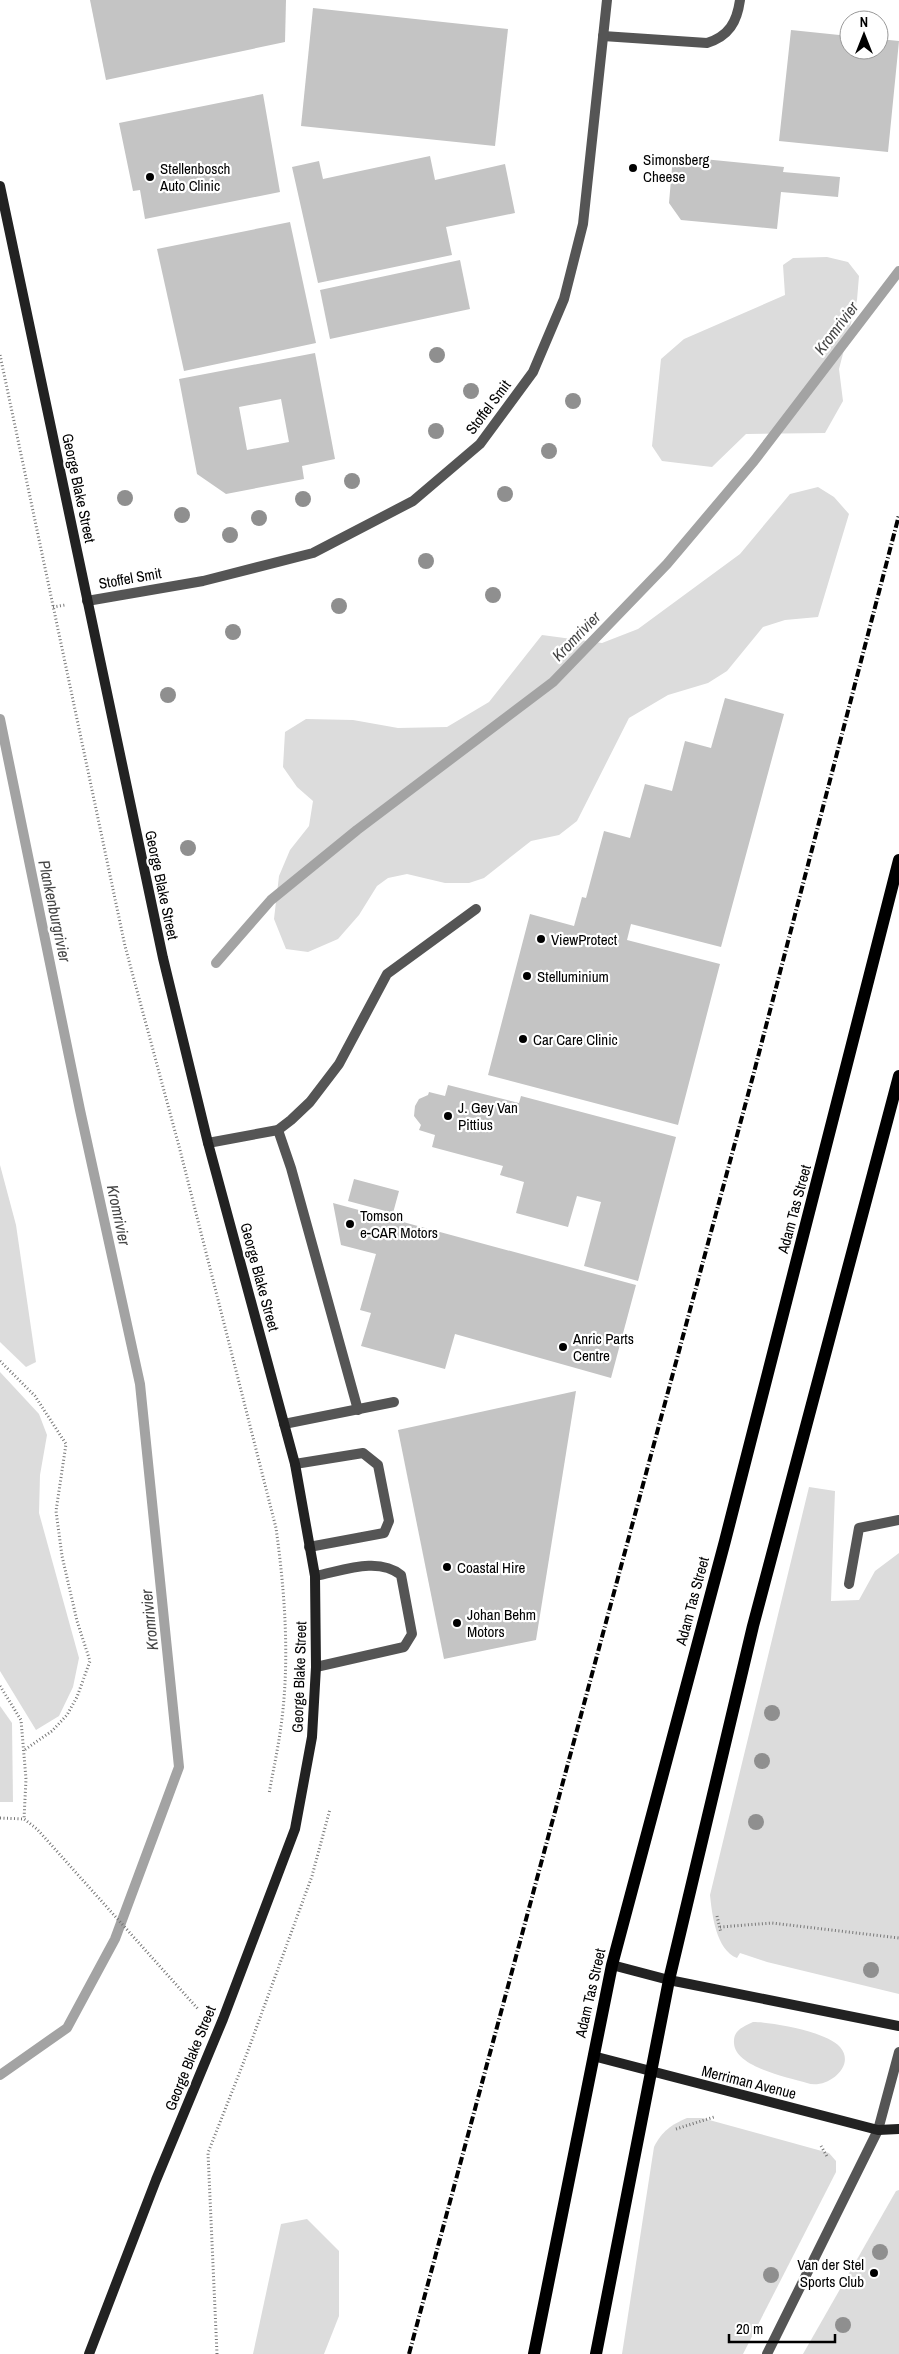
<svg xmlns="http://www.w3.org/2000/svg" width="899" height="2354" viewBox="0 0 899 2354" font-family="'Archivo Narrow',sans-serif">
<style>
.green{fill:#dcdcdc}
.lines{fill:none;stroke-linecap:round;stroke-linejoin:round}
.stream{stroke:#a3a3a3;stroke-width:10}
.building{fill:#c4c4c4;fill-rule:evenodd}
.path{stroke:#777;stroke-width:3;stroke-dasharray:1 2.5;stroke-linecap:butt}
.lane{stroke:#555;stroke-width:10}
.street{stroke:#555;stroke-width:10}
.secondary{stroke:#222;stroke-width:10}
.primary{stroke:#000;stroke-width:12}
.rail{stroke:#000;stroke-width:4;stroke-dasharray:8 2.5 1 2.5;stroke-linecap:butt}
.tree{fill:#8f8f8f}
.poi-dot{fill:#000;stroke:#fff;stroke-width:2}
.labels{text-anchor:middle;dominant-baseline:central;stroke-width:4.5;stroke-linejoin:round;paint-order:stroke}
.poi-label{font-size:15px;fill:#000;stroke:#fff;text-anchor:start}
.street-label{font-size:15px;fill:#000;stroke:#fff}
.water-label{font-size:16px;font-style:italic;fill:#444;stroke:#fff}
</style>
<rect width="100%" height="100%" fill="#fff"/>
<g class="green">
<polygon points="827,257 848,262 859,276 857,300 839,369 843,401 825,433 746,434 712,467 662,461 652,446 661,359 684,339 785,295 783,265 793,258"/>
<polygon points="818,487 834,497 849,514 818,617 785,620 763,627 727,671 708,683 668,695 629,718 577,821 559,835 531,841 484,878 469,883 445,883 407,874 388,878 377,886 359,915 338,939 308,952 286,949 274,919 279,876 290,850 309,826 313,801 297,787 283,767 285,732 306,719 353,720 398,728 447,727 489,702 542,635 602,643 638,629 740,554 790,494"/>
<polygon points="0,1165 16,1225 36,1362 26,1367 0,1342"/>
<polygon points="0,1372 39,1414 47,1435 40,1475 39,1513 79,1658 73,1687 59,1716 36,1730 0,1671"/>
<path d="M809 1487 835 1491 831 1601 859 1600 875 1571 899 1553V1994L767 1962 740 1953 737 1958C716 1950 712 1914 710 1895Z"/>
<polygon points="0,1706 12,1723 13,1802 0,1802"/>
<path d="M753 2022C773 2022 827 2032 840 2047 857 2066 826 2090 807 2083 787 2077 735 2067 734 2043 733 2030 743 2027 753 2022Z"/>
<path d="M687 2118H702L829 2153 836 2161V2172L743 2354H622L654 2147C662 2131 671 2125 687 2118Z"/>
<polygon points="899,2190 899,2354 803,2354 896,2191"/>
<polygon points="307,2219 339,2251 339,2316 324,2354 253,2354 281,2224"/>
</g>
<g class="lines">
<g class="stream">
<polyline points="0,719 80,1110 140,1384 179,1767 115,1939 67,2028 0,2075"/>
<polyline points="216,963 271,900 357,830 553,682 667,564 754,461 899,271"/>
</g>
</g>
<g class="building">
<polygon points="90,0 286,0 285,42 106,80"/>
<polygon points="313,8 508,29 495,146 301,126"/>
<polygon points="791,30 849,36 849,50 879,50 879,39 899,41 888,152 779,141"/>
<polygon points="263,94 280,192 145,219 140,190 133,191 119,123"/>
<polygon points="430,156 435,180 505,164 515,213 446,227 452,255 318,283 292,167 319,161 323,179"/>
<polygon points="673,156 784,167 783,172 840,177 838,197 781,192 777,229 681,220 669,203"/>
<polygon points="290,222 316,343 184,371 157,249"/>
<polygon points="460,260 470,309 330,339 320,290"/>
<path d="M315 353 335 459 302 466 304 479 226 494 197 474 179 379ZM281 399 289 442 247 450 239 407Z"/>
<polygon points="725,698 784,714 721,947 631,924 627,940 720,964 678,1125 488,1075 530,914 574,926 582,897 586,898 604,831 630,838 645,784 672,791 685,741 711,748"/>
<polygon points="448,1085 519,1103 521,1096 676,1137 638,1281 584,1266 601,1202 577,1196 568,1227 516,1213 524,1182 500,1175 503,1166 432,1147 435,1135 419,1130 421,1125 414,1116 415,1106 419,1099 428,1095 429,1092 445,1096"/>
<polygon points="354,1179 399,1191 393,1213 348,1201"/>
<polygon points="333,1203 636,1285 611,1378 455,1334 445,1369 361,1346 371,1313 360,1310 376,1254 341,1245"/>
<polygon points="576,1391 536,1640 444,1659 398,1430"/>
</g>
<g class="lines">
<g class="path">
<path d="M0 355 125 946 180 1150 276 1528C285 1593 290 1661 281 1726 278 1749 273 1771 269 1794"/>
<polyline points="53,607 65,605"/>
<polyline points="0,1361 35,1396 66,1444 56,1511 62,1556 77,1621 90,1661 77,1697 67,1715 52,1731 23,1751"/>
<polyline points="0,1686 21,1720 26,1779 24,1819"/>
<polyline points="0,1818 24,1819 37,1829 198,2009"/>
<polyline points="717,1916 721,1933"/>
<polyline points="720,1927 772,1923 899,1938"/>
<polyline points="676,2129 714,2117"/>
<polyline points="821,2146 828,2158"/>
<polyline points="217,2354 208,2153 246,2056 312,1876 330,1809"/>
</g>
<g class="lane">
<path d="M603 36 707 43C729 36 737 22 740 0"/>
<polyline points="278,1130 291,1168 358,1410"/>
<polyline points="208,1143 278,1130 291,1120 310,1102 339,1064 387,974 476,909"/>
<polyline points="284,1424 394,1402"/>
<polyline points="295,1464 363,1453 378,1465 389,1521 384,1533 309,1547"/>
<path d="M315 1576C342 1571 378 1556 401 1575L412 1634 404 1647 316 1667"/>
</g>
<g class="street">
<polyline points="87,601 203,581 313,553 413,501 480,444 533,372 564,299 583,224 607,0"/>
<polyline points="849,1584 859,1528 899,1520"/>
<polyline points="767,2354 878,2130 899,2052"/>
</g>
<g class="secondary">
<polyline points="0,186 163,958 208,1143 295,1464 315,1576 316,1667 312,1737 295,1829 223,2019 156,2180 89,2354"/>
<polyline points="612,1965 669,1980 899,2026"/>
<polyline points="593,2056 878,2130 899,2129"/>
</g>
<g class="primary">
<polyline points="534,2354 612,1965 725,1541 899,860"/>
<polyline points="596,2354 669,1980 753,1626 899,1076"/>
</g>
<polyline class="rail" points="409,2354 753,1076 899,515"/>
</g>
<g class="tree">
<circle cx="437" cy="355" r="8"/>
<circle cx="471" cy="391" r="8"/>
<circle cx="573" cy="401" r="8"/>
<circle cx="436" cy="431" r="8"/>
<circle cx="549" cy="451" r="8"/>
<circle cx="352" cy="481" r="8"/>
<circle cx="505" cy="494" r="8"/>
<circle cx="125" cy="498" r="8"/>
<circle cx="303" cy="499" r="8"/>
<circle cx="182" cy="515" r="8"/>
<circle cx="259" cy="518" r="8"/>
<circle cx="230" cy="535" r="8"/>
<circle cx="426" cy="561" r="8"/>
<circle cx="493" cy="595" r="8"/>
<circle cx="339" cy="606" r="8"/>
<circle cx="233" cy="632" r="8"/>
<circle cx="168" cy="695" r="8"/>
<circle cx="188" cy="848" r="8"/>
<circle cx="772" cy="1713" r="8"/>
<circle cx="762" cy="1761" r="8"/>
<circle cx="756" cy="1822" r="8"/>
<circle cx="871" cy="1970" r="8"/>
<circle cx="880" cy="2252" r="8"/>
<circle cx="771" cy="2275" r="8"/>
<circle cx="843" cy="2325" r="8"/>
</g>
<g class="poi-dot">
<circle cx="633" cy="168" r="5"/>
<circle cx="150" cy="177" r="5"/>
<circle cx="541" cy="939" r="5"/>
<circle cx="527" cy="976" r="5"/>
<circle cx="523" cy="1039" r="5"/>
<circle cx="448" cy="1116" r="5"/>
<circle cx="350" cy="1224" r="5"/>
<circle cx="563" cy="1347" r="5"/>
<circle cx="447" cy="1567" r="5"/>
<circle cx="457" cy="1623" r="5"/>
<circle cx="874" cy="2273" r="5"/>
</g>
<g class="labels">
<g class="poi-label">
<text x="643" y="159">Simonsberg<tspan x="643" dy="17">Cheese</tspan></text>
<text x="160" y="168">Stellenbosch<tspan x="160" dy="17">Auto Clinic</tspan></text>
<text x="551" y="939">ViewProtect</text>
<text x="537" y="976">Stelluminium</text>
<text x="533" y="1039">Car Care Clinic</text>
<text x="458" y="1107">J. Gey Van<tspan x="458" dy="17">Pittius</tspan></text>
<text x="360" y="1215">Tomson<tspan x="360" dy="17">e-CAR Motors</tspan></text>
<text x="573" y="1338">Anric Parts<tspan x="573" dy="17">Centre</tspan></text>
<text x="457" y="1567">Coastal Hire</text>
<text x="467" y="1614">Johan Behm<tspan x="467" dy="17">Motors</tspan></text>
<text x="864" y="2264" text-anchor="end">Van der Stel<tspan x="864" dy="17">Sports Club</tspan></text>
</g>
<g class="street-label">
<text transform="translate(488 407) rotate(-53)">Stoffel Smit</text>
<text transform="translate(79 488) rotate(78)">George Blake Street</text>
<text transform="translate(130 578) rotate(-10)">Stoffel Smit</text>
<text transform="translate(162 885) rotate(78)">George Blake Street</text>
<text transform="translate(794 1209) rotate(-75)">Adam Tas Street</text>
<text transform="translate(260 1277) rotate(75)">George Blake Street</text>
<text transform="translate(692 1601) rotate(-75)">Adam Tas Street</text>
<text transform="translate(299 1677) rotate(-88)">George Blake Street</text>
<text transform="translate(590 1993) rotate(-77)">Adam Tas Street</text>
<text transform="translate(190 2058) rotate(-68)">George Blake Street</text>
<text transform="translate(749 2082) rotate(14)">Merriman Avenue</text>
</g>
<g class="water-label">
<text transform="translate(836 328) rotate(-53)">Kromrivier</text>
<text transform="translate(576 636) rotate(-46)">Kromrivier</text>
<text transform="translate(55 911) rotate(78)">Plankenburgrivier</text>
<text transform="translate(119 1215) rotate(78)">Kromrivier</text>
<text transform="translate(149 1620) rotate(-96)">Kromrivier</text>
</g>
</g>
<g transform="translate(864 35)"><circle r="24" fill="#ffffff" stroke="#999999"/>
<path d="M0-4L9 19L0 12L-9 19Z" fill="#000000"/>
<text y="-8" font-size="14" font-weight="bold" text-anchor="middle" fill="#000000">N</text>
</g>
<path d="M729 2334v8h106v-8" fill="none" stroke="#000000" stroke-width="2.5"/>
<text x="736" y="2334" font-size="15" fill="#000000" stroke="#ffffff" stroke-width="4" paint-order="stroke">20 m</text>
</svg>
